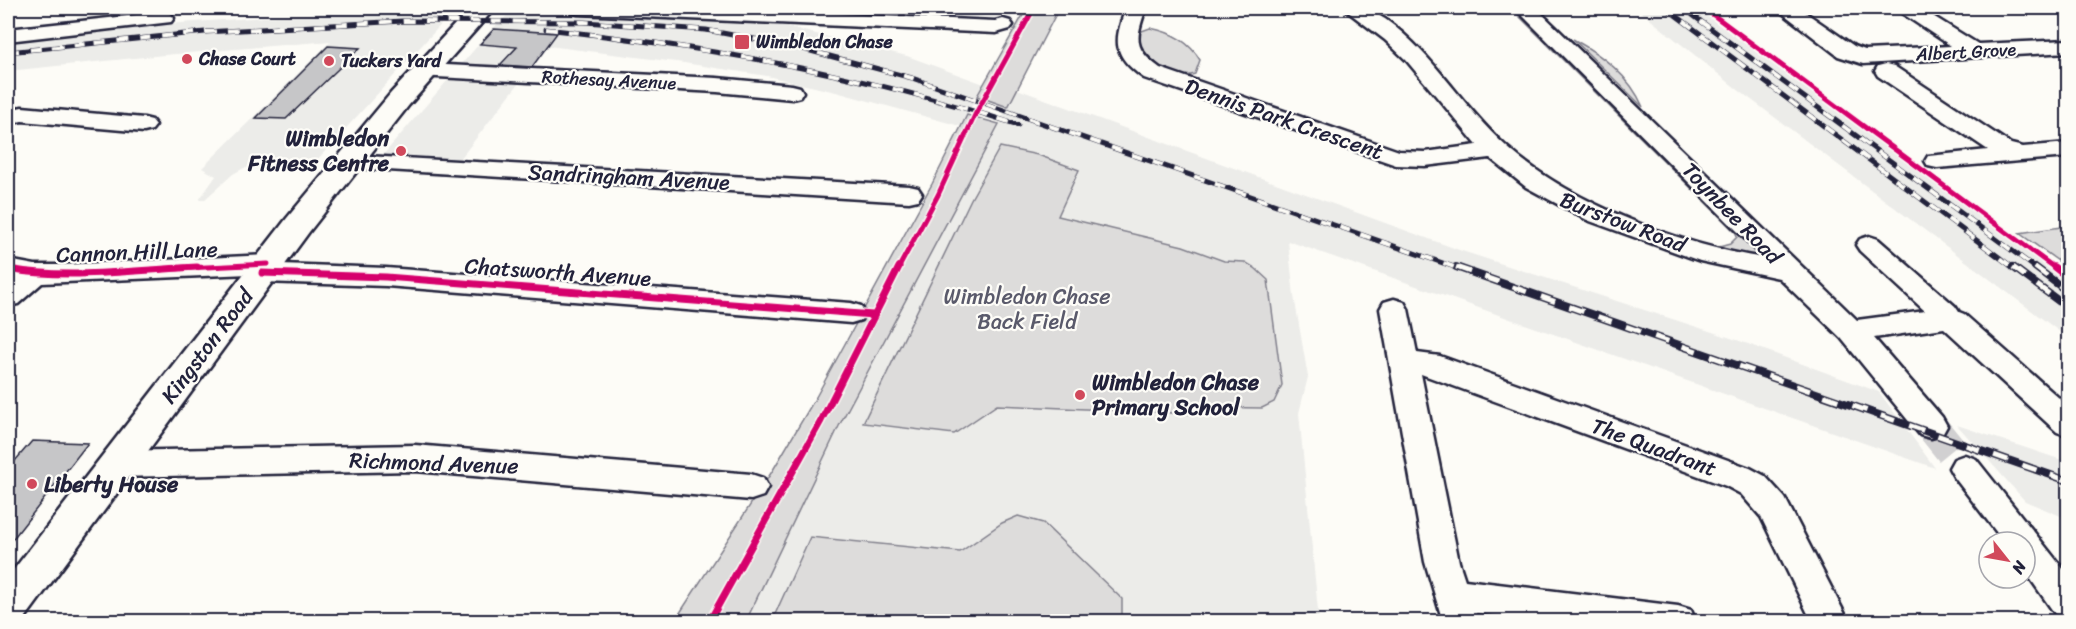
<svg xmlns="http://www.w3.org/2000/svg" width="2076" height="629" viewBox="0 0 2076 629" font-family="Sriracha,sans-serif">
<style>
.built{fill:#ecece9}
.green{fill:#dddcdb;stroke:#807f8b;stroke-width:1.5}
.building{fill:#c6c6c8;stroke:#22223b;stroke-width:1.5}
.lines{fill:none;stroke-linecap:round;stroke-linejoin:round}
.minor-tunnel{stroke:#d1d0d1;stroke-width:32;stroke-dasharray:32 16;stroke-linecap:butt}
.minor-casing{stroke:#22223b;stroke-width:5}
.major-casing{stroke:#22223b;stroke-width:5}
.minor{fill:#fdfcf7;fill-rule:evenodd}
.major{fill:#fdfcf7;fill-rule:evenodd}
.rail-far1-casing{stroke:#22223b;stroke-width:5}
.rail-casing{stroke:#22223b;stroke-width:8}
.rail-far1{stroke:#fdfcf7;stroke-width:4;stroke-dasharray:11;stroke-linecap:butt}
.rail{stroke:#fdfcf7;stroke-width:5;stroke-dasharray:15;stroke-linecap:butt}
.cycleway-far1-casing{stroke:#fdfcf7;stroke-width:8}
.cycleway-casing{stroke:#fdfcf7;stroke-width:10}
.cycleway-far1{stroke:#d6006c;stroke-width:5}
.cycleway{stroke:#d6006c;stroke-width:7}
.poi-dot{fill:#d1495b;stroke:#fdfcf7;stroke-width:2}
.labels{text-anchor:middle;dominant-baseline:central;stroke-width:4.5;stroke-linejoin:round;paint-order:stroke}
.far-poi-label{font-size:18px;font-weight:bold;fill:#22223b;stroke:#fdfcf7;text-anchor:start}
.far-street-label{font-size:18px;fill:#22223b;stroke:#fdfcf7}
.street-label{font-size:22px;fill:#22223b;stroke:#fdfcf7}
.poi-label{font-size:22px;font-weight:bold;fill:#22223b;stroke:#fdfcf7;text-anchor:start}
.park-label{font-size:22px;fill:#5a5a6b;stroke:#fdfcf7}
</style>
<rect width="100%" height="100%" fill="#fdfcf7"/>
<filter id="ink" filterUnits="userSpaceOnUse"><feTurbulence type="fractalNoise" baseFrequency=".0167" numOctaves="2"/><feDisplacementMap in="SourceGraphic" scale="12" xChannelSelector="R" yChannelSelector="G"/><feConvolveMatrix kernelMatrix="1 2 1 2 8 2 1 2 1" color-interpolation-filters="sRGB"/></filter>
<g filter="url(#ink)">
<g class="built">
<polygon points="369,8 456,8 306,172 244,168 233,174 204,200 199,200 216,176 202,168 331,41 164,55 8,71 8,40 180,23 365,10"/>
<polygon points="1636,8 1696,8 2068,281 2068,338 1737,89"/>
<polygon points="523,10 725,18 783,26 907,56 984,84 960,126 836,92 767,76 684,63 548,46 460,159 383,155 492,29 511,12"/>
<polygon points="1017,89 1462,251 1737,340 1879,392 1935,468 1288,241 1294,296 1308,377 1299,413 1319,621 746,622 840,424"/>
<polygon points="1957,425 2059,459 2068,457 2068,519 2025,501"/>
</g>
<g class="green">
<polygon points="1027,8 1059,8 1008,107 977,96"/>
<path d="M1511 8H1517L1764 255C1752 261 1732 251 1719 247L1730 244 1737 237 1736 233Z"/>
<path d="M1150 28C1171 32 1189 41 1200 60L1195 74C1181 79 1158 73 1148 62 1144 57 1141 50 1137 45L1139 32Z"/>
<path d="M1573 39C1603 56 1629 75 1643 107Z"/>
<polygon points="967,115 999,124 840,424 746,621 674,622 773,470 816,397 932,184"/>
<polygon points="1000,147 1038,155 1079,170 1058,216 1183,246 1224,261 1245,262 1255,268 1268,280 1282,385 1274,402 1262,408 1195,407 1193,414 997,405 954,434 863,423 971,199"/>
<polygon points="2068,226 2068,268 2019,233"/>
<polygon points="1018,516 1043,523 1122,599 1122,621 772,621 810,537 960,552 1002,523"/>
</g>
<g class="building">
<polygon points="494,29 557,33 532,67 500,65 517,47 480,44"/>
<polygon points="328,46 360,48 286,119 256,118"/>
<polygon points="32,441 88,443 8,545 8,469"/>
</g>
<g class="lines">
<polyline class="minor-tunnel" points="1931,426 1965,468"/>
<g class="minor-casing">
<g id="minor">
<polygon points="568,8 703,8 995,21 1003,19 1010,21 1013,25 1010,29 996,33 578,14 571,12"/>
<path d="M1126 8H1146C1136 38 1132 48 1160 68L1399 151 1425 152 1477 145 1406 60 1385 40 1343 8C1349 7 1359 6 1365 8 1372 9 1379 16 1385 19 1434 54 1463 108 1507 147 1571 204 1681 245 1764 258L1515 8H1536L1857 320 1925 311 1860 251 1856 245 1860 239 1869 236 1878 239 1955 306 1959 312 1964 314 2068 406V436L2057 432 1944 328 1874 338 1942 417 1947 426 1942 435 1931 438 1920 435 1841 338 1779 278 1700 261 1587 220 1526 187 1490 158 1425 166 1396 165 1144 78C1113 55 1113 43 1126 8Z"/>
<polygon points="1776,8 1799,8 1854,46 1865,50 1951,46 1900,12 1897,8 1920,8 1978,44 2068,40 2068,52 1863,64 1838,56"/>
<polygon points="164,12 171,14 174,18 171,22 8,41 8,29"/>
<polygon points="426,64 717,78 792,85 800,87 803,92 800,97 792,99 717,92 418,76 415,71 418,66"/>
<polygon points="1886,64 1894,66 2011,144 2023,147 2068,143 2068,157 1937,168 1928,166 1925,161 1928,156 1988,150 1878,76 1875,71 1878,66"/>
<polygon points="22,107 144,118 152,120 156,125 152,130 144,132 22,121 8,124 8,110"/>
<polygon points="348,155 909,186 918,188 922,194 918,200 909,202 339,167 336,162 339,157"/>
<polygon points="268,255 278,258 281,264 386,268 851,303 861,306 865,313 861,320 851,323 386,286 262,282 252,279 249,274 42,283 18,304 8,306 8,282 12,279 8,278 8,260 35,265 59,265"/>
<polygon points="1394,299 1404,302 1408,309 1417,353 1440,356 1750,468 1765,476 1785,498 1849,622 1812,622 1761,517 1741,494 1726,486 1421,374 1459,562 1465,580 1678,606 1691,610 1696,622 1546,622 1476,613 1479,622 1443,622 1425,562 1380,309 1384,302"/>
<polygon points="415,445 751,474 763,478 768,487 763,496 751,500 415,471 116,477 105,473 100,464 105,455 116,451"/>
<polygon points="1965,455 1976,459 2068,575 2068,619 2055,614 2025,571 2025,542 2004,542 1954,477 1949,468 1954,459"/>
</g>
</g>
<g class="major-casing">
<polygon id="major" points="470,8 495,8 409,105 309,232 23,621 8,622 8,577 287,218 391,93"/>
</g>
<use href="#minor" class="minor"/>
<use href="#major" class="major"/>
<g class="rail-far1-casing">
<g id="rail-far1">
<polyline points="1666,8 2015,269"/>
<polyline points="1683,8 2037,269"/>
<path d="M546 29C707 47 864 74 1018 125"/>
<polyline points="8,52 205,32 403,21 584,22 706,30 792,46 912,78 1460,269"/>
</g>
</g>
<g class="rail-casing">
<g id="rail">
<polyline points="1456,267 2068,481"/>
<polyline points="2013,267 2068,308"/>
<polyline points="2035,267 2068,292"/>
</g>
</g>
<use href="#rail-far1" class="rail-far1"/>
<use href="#rail" class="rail"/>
<g class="cycleway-far1-casing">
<g id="cycleway-far1">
<polyline points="1704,8 2056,269"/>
<polyline points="166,269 268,264"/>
<polyline points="898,269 938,195 975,115 1034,8"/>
</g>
</g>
<g class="cycleway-casing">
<g id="cycleway">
<polyline points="2054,267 2068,278"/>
<path d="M8 269C69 280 135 270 197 267"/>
<polyline points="262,273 386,277 873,315"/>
<polyline points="709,622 821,421 899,267"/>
</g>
</g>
<use href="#cycleway-far1" class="cycleway-far1"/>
<use href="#cycleway" class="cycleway"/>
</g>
</g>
<g class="poi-dot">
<rect x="734" y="34" width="16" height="16" rx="3"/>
<circle cx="187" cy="59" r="6"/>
<circle cx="329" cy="61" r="6"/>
<circle cx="401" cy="151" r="6"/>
<circle cx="1080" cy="395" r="6"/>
<circle cx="32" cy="484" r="6"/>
</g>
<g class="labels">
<g class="far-poi-label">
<text x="756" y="42">Wimbledon Chase</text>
<text x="199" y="59">Chase Court</text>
<text x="341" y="61">Tuckers Yard</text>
</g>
<g class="far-street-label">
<text transform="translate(1966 52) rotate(-3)">Albert Grove</text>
<text transform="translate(609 80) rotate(3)">Rothesay Avenue</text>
</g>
<g class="street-label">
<text transform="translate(1284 119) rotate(19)">Dennis Park Crescent</text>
<text transform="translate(629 177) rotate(3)">Sandringham Avenue</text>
<text transform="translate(1732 213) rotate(46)">Toynbee Road</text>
<text transform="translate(1623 222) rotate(21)">Burstow Road</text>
<text transform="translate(137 252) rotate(-2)">Cannon Hill Lane</text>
<text transform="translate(558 272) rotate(4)">Chatsworth Avenue</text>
<text transform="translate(207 346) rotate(-53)">Kingston Road</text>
<text transform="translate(1654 447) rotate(20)">The Quadrant</text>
<text transform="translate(434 463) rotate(2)">Richmond Avenue</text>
</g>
<g class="poi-label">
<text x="389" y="138" text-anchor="end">Wimbledon<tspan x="389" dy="25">Fitness Centre</tspan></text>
<text x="1092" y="382">Wimbledon Chase<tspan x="1092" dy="25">Primary School</tspan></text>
<text x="44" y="484">Liberty House</text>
</g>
<g class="park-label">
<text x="1027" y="296">Wimbledon Chase<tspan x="1027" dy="25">Back Field</tspan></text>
</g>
</g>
<rect width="2076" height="629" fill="none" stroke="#fdfcf7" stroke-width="30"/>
<rect x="15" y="15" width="2046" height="599" fill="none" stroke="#22223b" stroke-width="2" filter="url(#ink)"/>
<g transform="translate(2007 560) rotate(121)"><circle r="28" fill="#fdfcf7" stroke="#a5a5ac" stroke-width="1.5"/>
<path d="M0-4.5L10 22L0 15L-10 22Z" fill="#d1495b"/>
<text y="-9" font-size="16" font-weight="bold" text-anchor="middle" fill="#22223b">N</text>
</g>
</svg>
